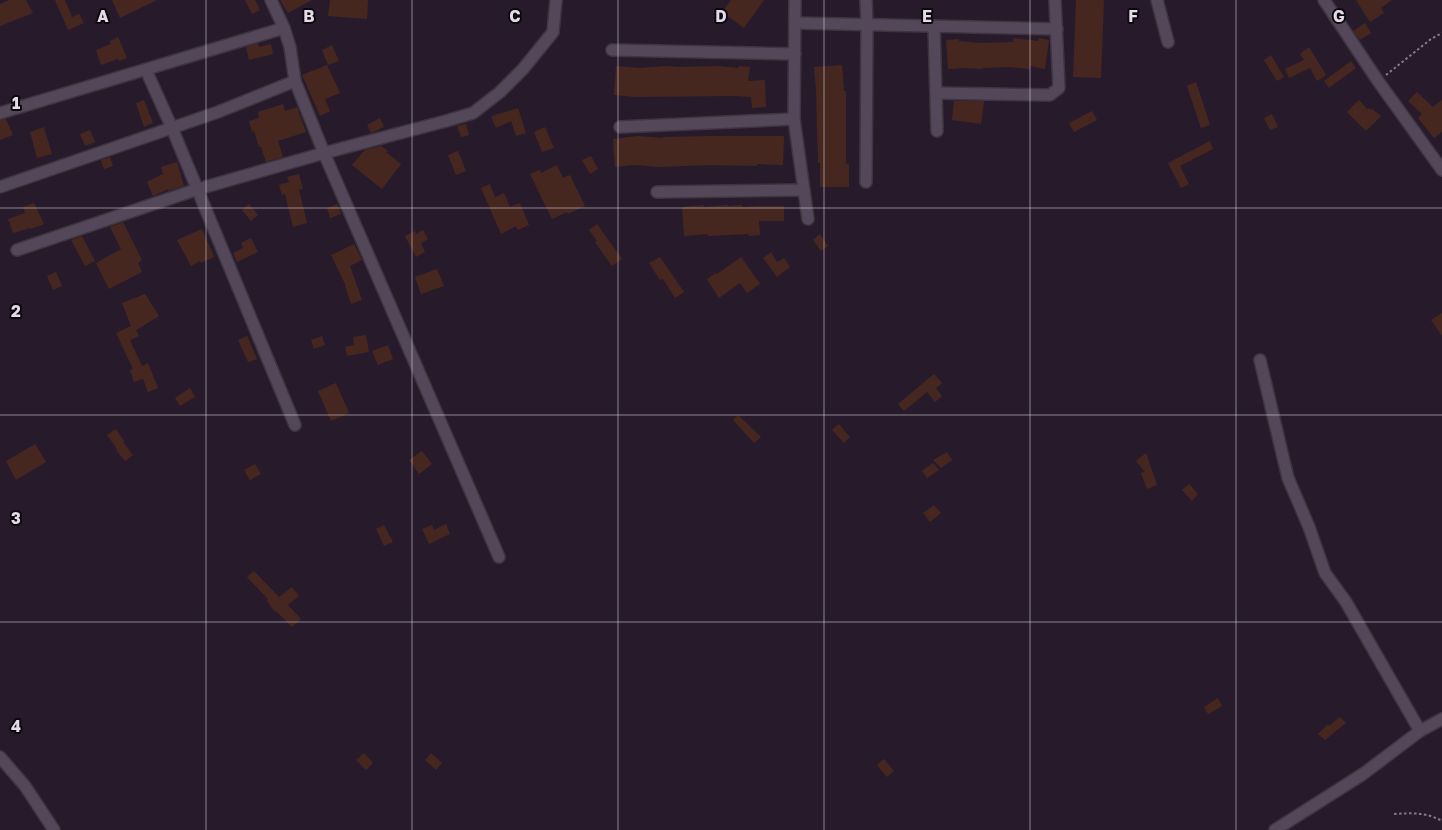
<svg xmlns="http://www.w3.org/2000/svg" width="1442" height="830" viewBox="0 0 1442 830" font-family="'Golos Text',sans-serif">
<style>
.building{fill:#462720}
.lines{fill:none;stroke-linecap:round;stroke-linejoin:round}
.street-casing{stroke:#3e3541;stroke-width:14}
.path{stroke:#847a88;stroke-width:2;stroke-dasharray:2.5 2.5;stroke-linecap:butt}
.street{stroke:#55475a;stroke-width:11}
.grid{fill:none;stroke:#e3dbe6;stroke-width:1;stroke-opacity:0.55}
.grid-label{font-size:16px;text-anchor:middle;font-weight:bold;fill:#e3dbe6;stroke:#0d080f;stroke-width:4;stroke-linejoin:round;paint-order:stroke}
</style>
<rect width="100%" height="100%" fill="#271b2b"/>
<g class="building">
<polygon points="9,0 26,0 33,13 0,26 0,4"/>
<polygon points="55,0 65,0 72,17 79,14 84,23 68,30"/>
<polygon points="112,0 157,0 120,18"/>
<polygon points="245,0 255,0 260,10 252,14"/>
<polygon points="280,0 312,0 288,13"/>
<polygon points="330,0 368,0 367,19 328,16"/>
<polygon points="731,0 764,0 744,28 722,12"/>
<polygon points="1076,0 1104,0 1101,78 1073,77"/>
<polygon points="1356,0 1392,0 1381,8 1384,13 1370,22"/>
<polygon points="1365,23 1371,33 1360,40 1353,31"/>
<polygon points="118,37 127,58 119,61 118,59 101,65 96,50 111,44 110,41"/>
<polygon points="1013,38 1038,41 1039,38 1049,40 1045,69 1030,66 1030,69 1009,67 983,68 982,69 964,68 948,69 946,40 959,39 959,41 981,43 1013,42"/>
<polygon points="258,43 259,47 271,44 273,54 249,60 246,47"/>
<polygon points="332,45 339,61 328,65 322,50"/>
<polygon points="1309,47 1326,75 1317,81 1310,68 1289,78 1285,69 1304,60 1300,54"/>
<polygon points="1271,55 1284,77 1277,81 1264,60"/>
<polygon points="1351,61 1356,68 1329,88 1324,81"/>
<polygon points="327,65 340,93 325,99 330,111 320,116 302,75"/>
<polygon points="842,65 844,91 846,91 846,164 849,164 849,187 820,187 820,163 818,163 816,89 814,67"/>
<polygon points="616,66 639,68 665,66 681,67 717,66 738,68 739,66 750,67 748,81 765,80 766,107 752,108 751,97 733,96 636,97 614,95"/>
<polygon points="1196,82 1210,125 1201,128 1187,86"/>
<polygon points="1417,92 1433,107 1442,100 1442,132 1434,138 1418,118 1422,114 1408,101"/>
<polygon points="144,100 153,123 144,127 136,103"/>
<polygon points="1359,100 1367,109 1369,108 1371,110 1372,109 1381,116 1366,131 1347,112"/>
<polygon points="954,101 984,101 981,124 952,120"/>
<polygon points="283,104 285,111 297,107 306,132 278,141 283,157 266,162 261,147 259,147 254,131 252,132 249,121 259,118 258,112"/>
<polygon points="518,108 526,133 516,136 511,121 496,128 491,117 499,113 499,114"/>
<polygon points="1092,111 1097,120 1074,132 1069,123"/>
<polygon points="1272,114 1278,127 1270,130 1264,118"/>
<polygon points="380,118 384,127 371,133 367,125"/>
<polygon points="6,119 13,135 0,140 0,120"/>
<polygon points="466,124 469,135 461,137 457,126"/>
<polygon points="44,127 52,154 37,158 30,132"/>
<polygon points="545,127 554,148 542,152 534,132"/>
<polygon points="90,130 95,142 85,146 80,134"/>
<polygon points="638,136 663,138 663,137 711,136 784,136 783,165 758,164 757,166 712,165 659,167 634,165 615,167 613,139"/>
<polygon points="1210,141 1213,149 1180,166 1189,184 1181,188 1168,163"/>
<polygon points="381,146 388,151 386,152 401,164 382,189 352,165 365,150"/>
<polygon points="458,151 466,171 456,175 448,155"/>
<polygon points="591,156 598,169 590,174 582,160"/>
<polygon points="110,157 113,166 104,169 101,160"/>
<polygon points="177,162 184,186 168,191 168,189 153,196 147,182 163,174 161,167"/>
<polygon points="557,165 563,178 570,175 585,206 568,214 567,212 552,219 530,174 540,170 541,173"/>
<polygon points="299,174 303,189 299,190 307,223 293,227 285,194 282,195 279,185 289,182 287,177"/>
<polygon points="490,184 495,197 504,193 510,207 520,203 529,225 518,230 516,226 501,234 481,188"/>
<polygon points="34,203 44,224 31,229 30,228 13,233 8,219 25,213 23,207"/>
<polygon points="249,204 258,215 251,221 242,210"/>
<polygon points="337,204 341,214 330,218 327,208"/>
<polygon points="704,205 704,207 728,205 728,206 742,205 743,207 758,206 784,206 784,221 759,221 760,235 749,236 748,234 708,236 708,234 684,236 682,207"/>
<polygon points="123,222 142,260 138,263 142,272 109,289 96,263 121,249 110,227"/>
<polygon points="597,224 622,259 612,266 595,242 597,241 589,230"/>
<polygon points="202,229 214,257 201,263 200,261 191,266 177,240"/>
<polygon points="423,230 428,239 421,243 425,252 416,257 405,236 415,231 416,234"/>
<polygon points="820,234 828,246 821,251 813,240"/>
<polygon points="82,236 95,261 85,266 71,240"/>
<polygon points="251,238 258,252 237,262 233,253 243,248 241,243"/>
<polygon points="354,244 362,260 350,266 362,300 351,304 345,286 346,286 331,255"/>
<polygon points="771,252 777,262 784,258 790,267 777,277 763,258"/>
<polygon points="660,257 684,292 675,298 663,279 660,280 649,263"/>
<polygon points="741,257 760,284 747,293 740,283 719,298 707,279 716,273 717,274"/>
<polygon points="437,269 444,286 421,294 415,277"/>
<polygon points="56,272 62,286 53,290 47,276"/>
<polygon points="145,294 159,316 136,330 139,336 130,340 142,366 148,363 158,388 148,392 143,379 134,382 130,370 133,369 116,333 131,326 122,303"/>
<polygon points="1442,313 1442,336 1431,320"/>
<polygon points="366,335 369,352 347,356 345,347 354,345 353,337"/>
<polygon points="247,336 257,359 248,362 238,340"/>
<polygon points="322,336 325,345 314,349 311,340"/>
<polygon points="388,345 393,359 378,365 372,351"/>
<polygon points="934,374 942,383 936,388 942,396 935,402 927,392 904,411 898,404"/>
<polygon points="336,383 349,413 331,421 318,391"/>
<polygon points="190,388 195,397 180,406 175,398"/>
<polygon points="738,415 761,437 754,443 733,420"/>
<polygon points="839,424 850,437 844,443 832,430"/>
<polygon points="116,429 124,441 123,442 133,455 125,461 116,450 117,449 107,435"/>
<polygon points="35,444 46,462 16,480 6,461"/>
<polygon points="422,451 432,464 419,474 409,460"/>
<polygon points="947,452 952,460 941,468 933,460"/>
<polygon points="1146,453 1157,485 1147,489 1141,473 1145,472 1136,461"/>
<polygon points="933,463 939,470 927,478 922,471"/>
<polygon points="255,464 261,474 250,480 244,470"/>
<polygon points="1189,484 1198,494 1192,501 1182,490"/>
<polygon points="934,505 941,513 930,522 923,513"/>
<polygon points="446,524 450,534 429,544 422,529 432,525 434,530"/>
<polygon points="384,525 393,542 384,546 376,529"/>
<polygon points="254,571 279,597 292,587 299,596 288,605 301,619 292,627 276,611 275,612 267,601 268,599 247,577"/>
<polygon points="1218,698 1222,706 1208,714 1204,707"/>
<polygon points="1340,717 1346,723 1325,740 1318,734 1328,724 1329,726"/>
<polygon points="364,753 373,763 366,770 356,760"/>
<polygon points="431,753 442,763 436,770 425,760"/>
<polygon points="884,759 894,771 887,777 877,765"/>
</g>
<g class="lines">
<g class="street-casing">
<g id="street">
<polyline points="795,0 794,119 808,219"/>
<polyline points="866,0 867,26 866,182"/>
<polyline points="1157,0 1168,42"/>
<polyline points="1324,0 1378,81 1442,170"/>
<polyline points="795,23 1057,29"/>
<polyline points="934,27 937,131"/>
<polyline points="612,50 795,54"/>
<polyline points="146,70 172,128 295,425"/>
<polyline points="295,81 324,153 499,557"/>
<polyline points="936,93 1050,95 1059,88 1055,0"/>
<polyline points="0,113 284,28"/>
<polyline points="620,127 794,119"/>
<polyline points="0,187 218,112 295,81 290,47 284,28 271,0"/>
<polyline points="657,192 804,190"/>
<polyline points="17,250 198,189 324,153 446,121 473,113 500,92 523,69 553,32 556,0"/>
<polyline points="1260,360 1288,478 1309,527 1325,573 1346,602 1420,731"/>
<polyline points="0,757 25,786 54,830"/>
<polyline points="1275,830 1363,774 1420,731 1442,719"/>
</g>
</g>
<g class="path">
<polyline points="1386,75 1431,39 1442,33"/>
<path d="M1394 814C1412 813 1426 812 1442 821"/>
</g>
<use href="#street" class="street"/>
</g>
<path class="grid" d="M206 0V830M412 0V830M618 0V830M824 0V830M1030 0V830M1236 0V830M0 208H1442M0 415H1442M0 622H1442"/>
<g class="grid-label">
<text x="103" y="22">A</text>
<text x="309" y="22">B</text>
<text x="515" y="22">C</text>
<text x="721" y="22">D</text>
<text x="927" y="22">E</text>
<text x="1133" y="22">F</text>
<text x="1339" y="22">G</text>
<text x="16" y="109">1</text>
<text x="16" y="317">2</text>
<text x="16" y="524">3</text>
<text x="16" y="732">4</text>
</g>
</svg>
